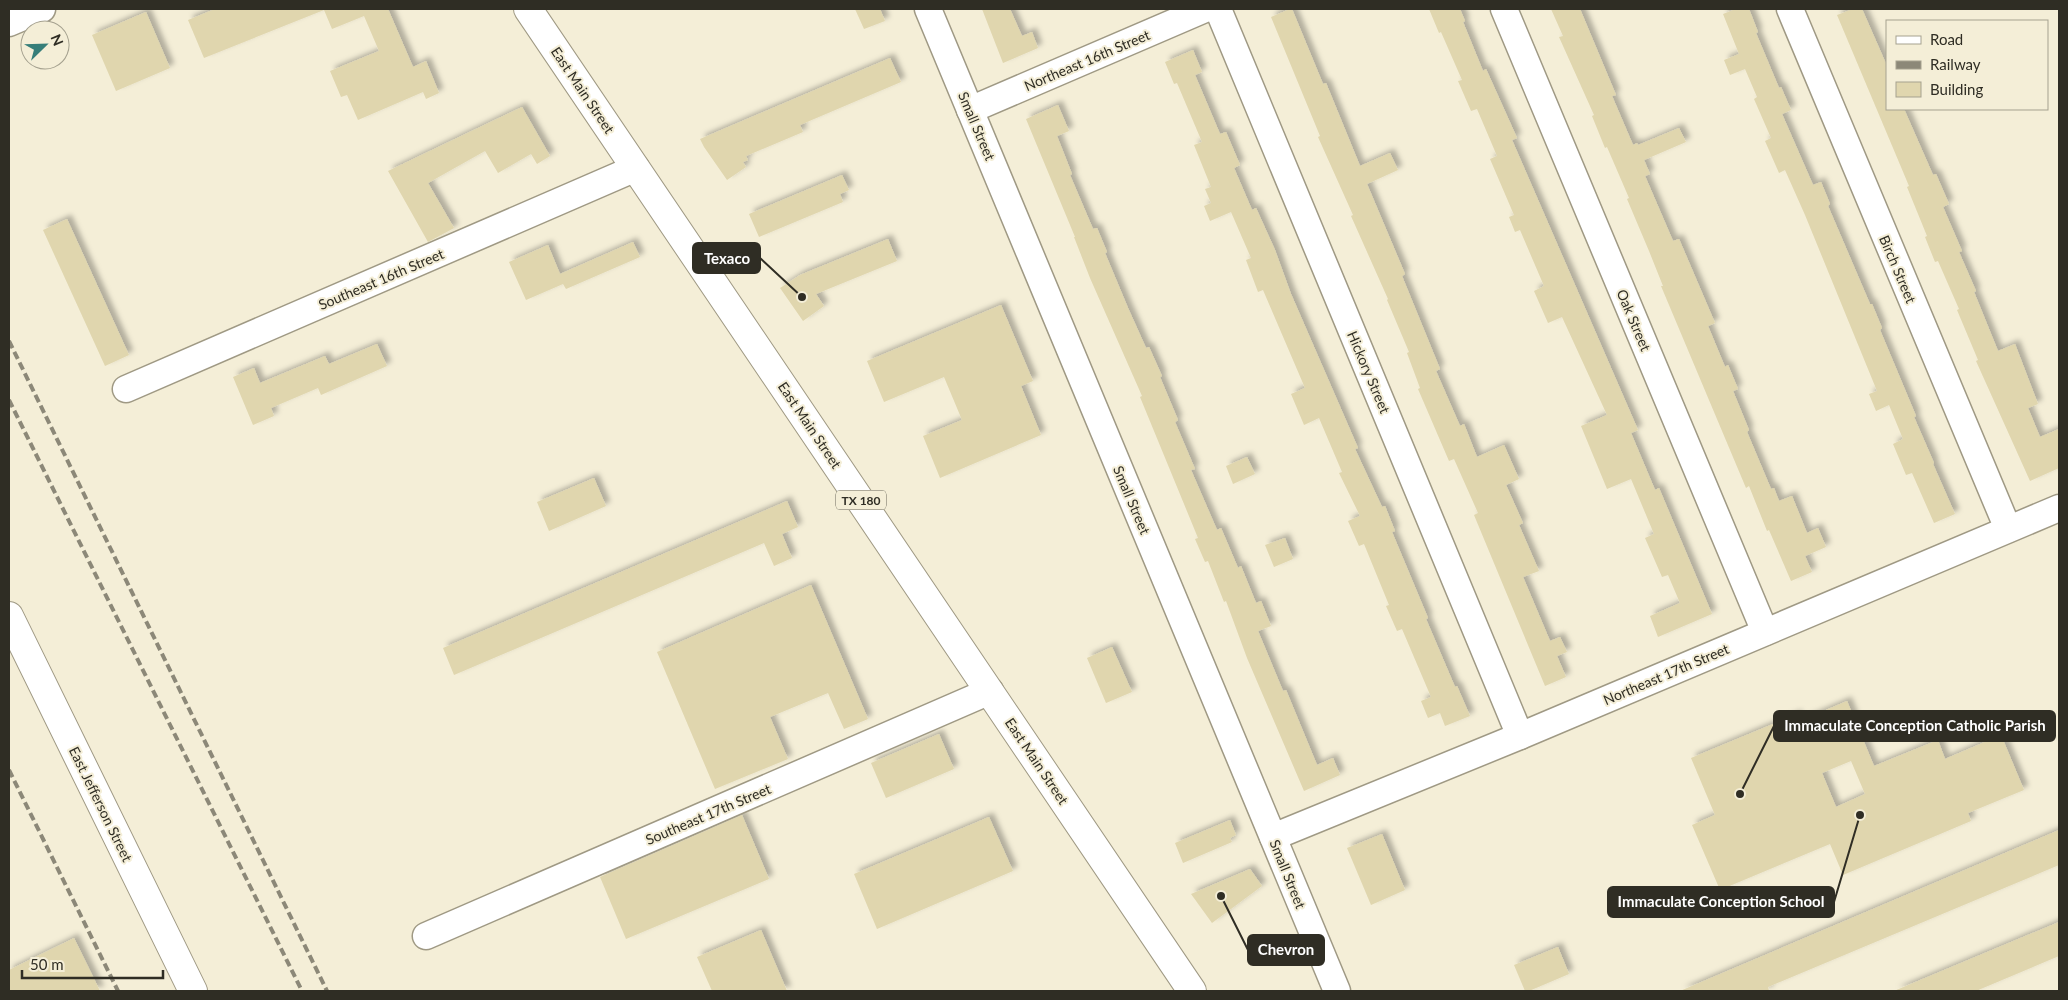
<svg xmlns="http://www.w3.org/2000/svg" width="2068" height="1000" viewBox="0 0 2068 1000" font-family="Lato,sans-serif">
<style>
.building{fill:#e0d6ae;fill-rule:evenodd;filter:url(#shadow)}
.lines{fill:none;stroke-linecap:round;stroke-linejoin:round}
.minor-casing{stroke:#9f9984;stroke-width:29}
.major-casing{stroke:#9f9984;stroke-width:30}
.minor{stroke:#fff;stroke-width:26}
.major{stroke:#fff;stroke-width:28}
.rail{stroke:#8c8878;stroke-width:4;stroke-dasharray:8 4;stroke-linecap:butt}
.labels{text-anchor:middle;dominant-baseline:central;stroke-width:4;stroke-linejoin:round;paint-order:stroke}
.shield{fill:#f4eed7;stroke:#6a675a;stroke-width:1}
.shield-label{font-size:12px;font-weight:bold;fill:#2f2d24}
.street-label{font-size:14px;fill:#2f2d24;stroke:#f4eed7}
.leader{fill:none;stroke:#2f2d24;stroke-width:2}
.callout-dot{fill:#2f2d24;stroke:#f4eed7;stroke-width:2}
.callout{fill:#2f2d24;stroke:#2f2d24;stroke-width:2}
.callout-label{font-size:15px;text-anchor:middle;font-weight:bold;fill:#fff}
</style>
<defs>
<filter id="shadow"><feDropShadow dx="4.5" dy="-4.5" stdDeviation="2.5" flood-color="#0004"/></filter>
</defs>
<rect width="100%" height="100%" fill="#f4eed7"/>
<g class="building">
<polygon points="215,9 388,9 413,67 426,61 439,93 426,99 423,92 358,120 347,95 341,97 330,71 379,51 364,16 332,29 324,10 204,58 188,20"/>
<polygon points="855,9 880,9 885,21 864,29"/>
<polygon points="982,9 1010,9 1022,36 1032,32 1038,48 1003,63"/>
<polygon points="1290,9 1292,9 1323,84 1326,83 1360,166 1390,153 1398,170 1367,184 1405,274 1402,276 1440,369 1436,371 1460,426 1464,424 1477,457 1504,445 1519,479 1506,485 1523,523 1519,525 1539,571 1523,577 1550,641 1560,637 1567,652 1557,656 1566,677 1545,686 1474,515 1478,513 1454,459 1449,461 1418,389 1420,388 1407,353 1409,352 1387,300 1388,299 1351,216 1353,215 1318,137 1320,136 1271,17"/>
<polygon points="1429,9 1460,9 1465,21 1463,22 1483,71 1486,69 1517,138 1512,140 1638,430 1631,433 1655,490 1659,488 1712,614 1658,637 1650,616 1680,603 1668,575 1662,577 1645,538 1654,534 1631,479 1607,489 1581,426 1607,415 1562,317 1548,323 1534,291 1544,286 1520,230 1515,232 1509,217 1514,215 1490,159 1497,156 1477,109 1471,111 1458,81 1462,80 1441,32 1439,33"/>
<polygon points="1551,9 1580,9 1616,95 1612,96 1633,145 1637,143 1638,145 1679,128 1686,142 1644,160 1650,174 1645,176 1673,241 1679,239 1715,323 1708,326 1725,367 1728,365 1738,389 1733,391 1749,430 1747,432 1771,489 1774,488 1779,501 1792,496 1807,533 1818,528 1826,547 1805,556 1812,572 1791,581 1769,530 1767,531 1749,486 1746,488 1661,286 1663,286 1649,251 1627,199 1629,198 1607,147 1605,148 1592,116 1594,115 1559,37 1563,36"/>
<polygon points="1736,9 1749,9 1758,32 1756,33 1779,88 1781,87 1791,110 1782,114 1813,185 1821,182 1830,204 1828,206 1870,304 1872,304 1882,328 1880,330 1916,416 1914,417 1934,463 1933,464 1955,514 1934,523 1912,473 1906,475 1893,444 1903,439 1889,405 1876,411 1869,394 1877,391 1805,215 1785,170 1779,173 1765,141 1771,138 1754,99 1757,97 1745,69 1730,75 1724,60 1739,54 1723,14"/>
<polygon points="1853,9 1862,9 1887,66 1887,109 1904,109 1933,175 1936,174 1949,204 1943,207 1962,251 1959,252 1976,291 1974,292 1998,351 2015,344 2038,404 2028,408 2040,437 2059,429 2059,468 2030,481 1976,361 1978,360 1957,310 1959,309 1938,261 1935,262 1925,237 1927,236 1907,187 1909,186 1837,15"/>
<polygon points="146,12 170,68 116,91 92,35"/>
<polygon points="1193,50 1202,72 1195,75 1220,134 1226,132 1240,165 1234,168 1252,210 1256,208 1275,250 1291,294 1358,448 1355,449 1382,507 1385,506 1395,531 1392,532 1428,618 1426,619 1455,687 1457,686 1470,716 1445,726 1440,713 1428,718 1421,701 1431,697 1402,629 1397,631 1386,606 1389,605 1364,544 1359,546 1348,521 1360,516 1339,473 1342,472 1319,418 1304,425 1291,394 1305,388 1263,290 1258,292 1246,260 1251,258 1231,212 1210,221 1204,206 1211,203 1205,189 1211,187 1194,145 1202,142 1177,83 1174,84 1165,62"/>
<polygon points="890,58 901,82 800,125 803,132 746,156 748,160 743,162 746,167 727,180 704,147 700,139"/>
<polygon points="1058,105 1069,131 1057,136 1072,174 1070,175 1093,229 1097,228 1107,252 1105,253 1128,308 1146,348 1149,347 1162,376 1160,377 1178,420 1175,422 1195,469 1191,470 1217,530 1221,528 1238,568 1241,566 1256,603 1261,601 1271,626 1258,631 1283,691 1286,690 1317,765 1333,758 1340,775 1304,791 1247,658 1226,601 1224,602 1208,561 1205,562 1195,539 1198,538 1140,397 1142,396 1090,278 1074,237 1075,237 1026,119"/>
<polygon points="522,107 550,156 537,164 531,154 498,173 485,151 428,183 454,228 428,242 388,171"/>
<polygon points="842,175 849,190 840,194 843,202 759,237 749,214"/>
<polygon points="67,219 129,355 105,366 43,230"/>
<polygon points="888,239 897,261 816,294 824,306 803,321 780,288 800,275"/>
<polygon points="633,242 640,257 566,289 563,284 526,300 509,262 548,245 560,274"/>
<polygon points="1001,305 1033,381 1021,386 1041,435 940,478 923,436 962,420 944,377 884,402 867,361"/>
<polygon points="377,344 387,366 321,395 318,388 271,408 274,416 253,425 233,377 254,368 260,383 325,356 329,364"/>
<polygon points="1247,457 1255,474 1233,484 1226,466"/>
<polygon points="594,478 606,506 549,531 537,502"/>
<polygon points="787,501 798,527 782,534 792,558 774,566 764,543 454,675 443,648"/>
<polygon points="1285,538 1293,559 1274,567 1265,545"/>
<polygon points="811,585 868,719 844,729 828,693 770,717 788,759 715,789 657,652"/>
<polygon points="1112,647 1132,692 1106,703 1087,658"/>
<path d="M1847 701 1874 766 1938 740 1945 759 2001 735 2024 790 1968 813 1971 821 1843 875 1830 844 1720 890 1692 825 1715 815 1691 758 1797 714 1800 721ZM1851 761 1865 794 1836 807 1822 773Z"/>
<polygon points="939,734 954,769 886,798 871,763"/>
<polygon points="742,815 769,879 626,939 600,877"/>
<polygon points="989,817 1013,871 877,929 854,874"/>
<polygon points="1230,820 1236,835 1230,838 1232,842 1183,863 1175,843"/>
<polygon points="2059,830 2059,865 1768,987 1769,991 1680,991"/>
<polygon points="1382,834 1405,890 1371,905 1347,848"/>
<polygon points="1250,869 1262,886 1212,923 1191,894"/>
<polygon points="2059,922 2059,956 1976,991 1894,991"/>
<polygon points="761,930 787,991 712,991 697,957"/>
<polygon points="74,938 100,991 9,991 9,970"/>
<polygon points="1558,947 1569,974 1529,991 1525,991 1514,965"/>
</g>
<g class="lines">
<g class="minor-casing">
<g id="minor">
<polyline points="928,9 1337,991"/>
<polyline points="1218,9 1520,736"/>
<polyline points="1504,9 1765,632"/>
<polyline points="1790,9 2008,529"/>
<polyline points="9,23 42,9"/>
<polyline points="970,110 1205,9"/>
<polyline points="126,389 636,168"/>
<polyline points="1273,837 1520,736 2059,508"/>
<polyline points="426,936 990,691"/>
</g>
</g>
<g class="major-casing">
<g id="major">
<polyline points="528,9 1192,991"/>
<polyline points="9,616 193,991"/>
</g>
</g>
<use href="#minor" class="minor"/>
<use href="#major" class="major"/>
<g class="rail">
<polyline points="9,341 327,991"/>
<polyline points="9,400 302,991"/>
<polyline points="9,770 118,991"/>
</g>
</g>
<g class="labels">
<rect class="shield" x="836" y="490.5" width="50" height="19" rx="4"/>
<g class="shield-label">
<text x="861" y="500">TX 180</text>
</g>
<g class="street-label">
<text transform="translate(1087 60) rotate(-23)">Northeast 16th Street</text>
<text transform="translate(583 90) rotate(56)">East Main Street</text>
<text transform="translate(977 126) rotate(67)">Small Street</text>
<text transform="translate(1898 269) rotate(67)">Birch Street</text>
<text transform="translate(381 279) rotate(-23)">Southeast 16th Street</text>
<text transform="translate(1634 320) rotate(67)">Oak Street</text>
<text transform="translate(1369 372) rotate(67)">Hickory Street</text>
<text transform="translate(810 425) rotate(56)">East Main Street</text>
<text transform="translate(1132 500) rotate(67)">Small Street</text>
<text transform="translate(1666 674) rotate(-23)">Northeast 17th Street</text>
<text transform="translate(1037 761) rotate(56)">East Main Street</text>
<text transform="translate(101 804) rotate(64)">East Jefferson Street</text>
<text transform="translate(708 814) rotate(-23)">Southeast 17th Street</text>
<text transform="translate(1288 874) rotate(68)">Small Street</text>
</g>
</g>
<path class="leader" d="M802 297L760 258M1740 794L1774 726M1860 815L1834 902M1221 896L1248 950"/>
<g class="callout-dot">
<circle cx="802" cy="297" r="5"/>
<circle cx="1740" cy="794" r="5"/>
<circle cx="1860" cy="815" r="5"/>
<circle cx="1221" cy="896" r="5"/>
</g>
<g class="callout">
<rect x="693" y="243" width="67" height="30" rx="5"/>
<rect x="1774" y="711" width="281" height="30" rx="5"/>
<rect x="1608" y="887" width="226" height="30" rx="5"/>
<rect x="1248" y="935" width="76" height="30" rx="5"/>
</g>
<g class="callout-label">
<text x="727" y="264">Texaco</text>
<text x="1915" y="731">Immaculate Conception Catholic Parish</text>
<text x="1721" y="907">Immaculate Conception School</text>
<text x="1286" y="955">Chevron</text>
</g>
<rect width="2068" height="1000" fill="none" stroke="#2f2d24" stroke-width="20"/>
<rect x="1886" y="20" width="162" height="90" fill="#f4eed7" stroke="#a5a18f"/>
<rect x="1896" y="36" width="25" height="8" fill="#ffffff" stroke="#a5a18f"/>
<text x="1930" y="45" font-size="15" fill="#2f2d24">Road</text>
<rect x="1896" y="61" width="25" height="8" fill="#8c8878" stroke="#a5a18f"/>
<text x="1930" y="70" font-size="15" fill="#2f2d24">Railway</text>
<rect x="1896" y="82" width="25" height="15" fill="#e0d6ae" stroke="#a5a18f"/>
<text x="1930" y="95" font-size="15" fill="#2f2d24">Building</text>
<g transform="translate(45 45) rotate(67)"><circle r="24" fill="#f4eed7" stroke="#a5a18f"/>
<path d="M0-4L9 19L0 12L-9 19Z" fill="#367e79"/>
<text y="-8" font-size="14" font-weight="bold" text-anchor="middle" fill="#2f2d24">N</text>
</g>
<path d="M22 970v8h141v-8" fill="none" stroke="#2f2d24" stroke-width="2.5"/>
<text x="30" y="970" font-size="15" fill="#2f2d24" stroke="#f4eed7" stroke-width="4" paint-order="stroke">50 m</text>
</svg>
